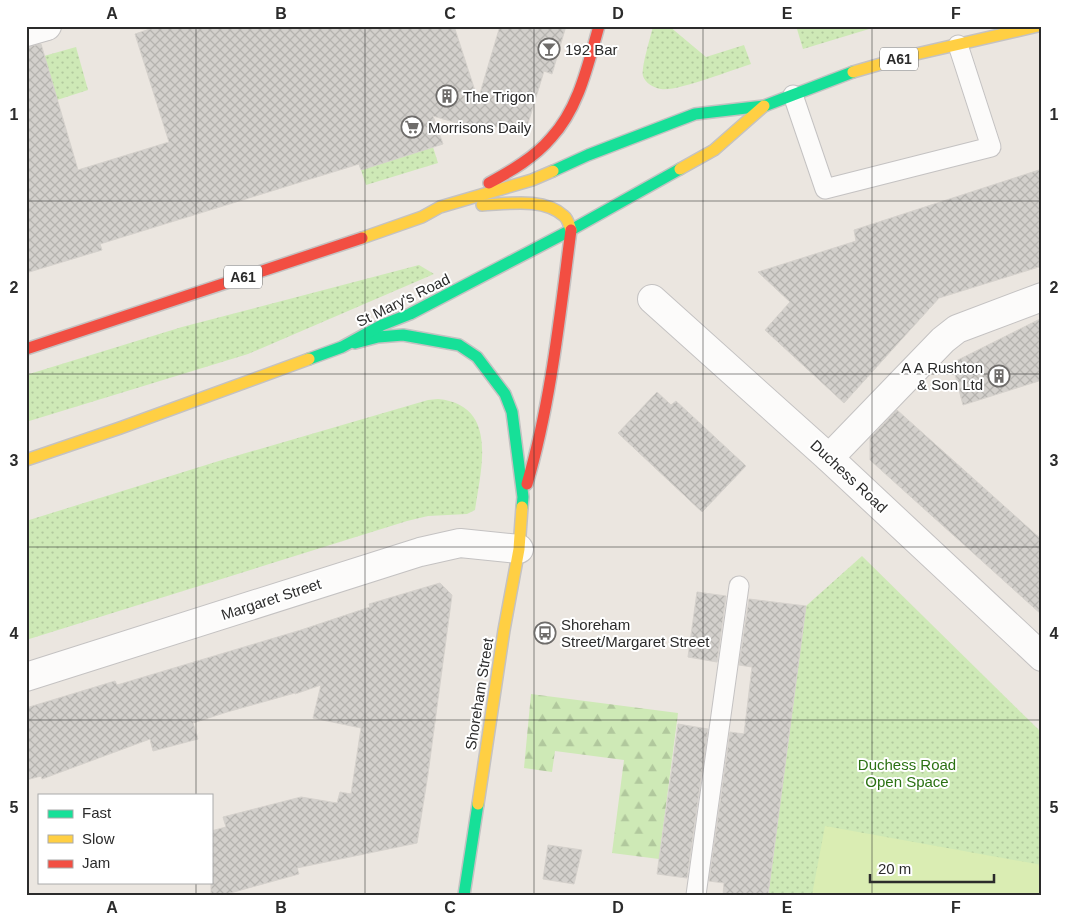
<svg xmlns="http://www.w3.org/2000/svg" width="1068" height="921" viewBox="0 0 1068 921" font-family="Arial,sans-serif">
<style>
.grass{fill:url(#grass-dots)}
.forest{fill:url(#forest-firs)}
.pitch{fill:#daedb3}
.building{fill:url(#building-cross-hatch);stroke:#d5d1cc}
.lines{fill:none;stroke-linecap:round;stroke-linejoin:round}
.lane-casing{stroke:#c4c2c2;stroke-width:21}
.street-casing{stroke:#c4c2c2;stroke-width:30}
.fast-casing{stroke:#c4c2c2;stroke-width:14}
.slow-casing{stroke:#c4c2c2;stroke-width:14}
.jam-casing{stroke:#c4c2c2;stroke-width:14}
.lane{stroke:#fcfbfa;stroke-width:19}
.street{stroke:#fcfbfa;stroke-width:28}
.fast{stroke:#16e098;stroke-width:11}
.slow{stroke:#ffcf43;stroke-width:11}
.jam{stroke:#f24e42;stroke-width:11}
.grid{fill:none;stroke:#2b2b2b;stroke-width:1;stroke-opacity:0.55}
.labels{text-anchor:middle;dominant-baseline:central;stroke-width:4;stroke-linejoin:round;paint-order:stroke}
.shield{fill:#fff;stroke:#6b6b6b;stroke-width:1}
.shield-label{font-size:14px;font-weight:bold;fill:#2b2b2b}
.poi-label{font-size:15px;fill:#2b2b2b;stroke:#fff;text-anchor:start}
.street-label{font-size:15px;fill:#2b2b2b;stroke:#fff}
.park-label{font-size:15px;fill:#2b7113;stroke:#fff}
.neatline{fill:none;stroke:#2b2b2b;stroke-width:2}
.grid-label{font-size:16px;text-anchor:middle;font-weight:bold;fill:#2b2b2b}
</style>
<defs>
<pattern id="grass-dots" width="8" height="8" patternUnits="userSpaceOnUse" patternTransform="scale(1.25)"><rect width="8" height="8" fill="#cee9b6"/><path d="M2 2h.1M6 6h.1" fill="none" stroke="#b1c89d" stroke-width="1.8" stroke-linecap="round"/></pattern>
<pattern id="forest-firs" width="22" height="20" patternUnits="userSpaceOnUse" patternTransform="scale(1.25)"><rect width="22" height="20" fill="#cee9b6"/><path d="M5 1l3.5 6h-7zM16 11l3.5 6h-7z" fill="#b1c89d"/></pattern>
<pattern id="building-cross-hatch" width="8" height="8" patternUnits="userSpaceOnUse" patternTransform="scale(1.25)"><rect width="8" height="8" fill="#d3d0cc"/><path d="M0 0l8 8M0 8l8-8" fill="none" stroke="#b5b3af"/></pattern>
</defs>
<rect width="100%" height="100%" fill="#ebe6e0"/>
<g class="grass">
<path d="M653 26H669L706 57 744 45 751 64C732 70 676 92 661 89 654 88 645 83 643 76 641 67 651 36 653 26Z"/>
<polygon points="807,26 879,26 803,49 797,29"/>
<polygon points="76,47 88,90 57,100 44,56"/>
<polygon points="433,147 438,163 366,185 361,170"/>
<polygon points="419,265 434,274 248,354 26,422 26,375 182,327"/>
<path d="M438 399C499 405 481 468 475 510L467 514 428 516 407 521 26 640V521L222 460 428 400Z"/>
<polygon points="862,556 1042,733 1042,895 768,895 806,606"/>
</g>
<polygon class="forest" points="531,694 678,713 659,859 612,853 624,760 555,751 552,772 524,768"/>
<polygon class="pitch" points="825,826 1042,865 1042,895 812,895"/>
<g class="building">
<polygon points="159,26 454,26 478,100 500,26 566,26 552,74 544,71 526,130 521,129 519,133 486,124 488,132 433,116 443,144 361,170 359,164 100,244 102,250 26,273 26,47 41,44 78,170 169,142 135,34"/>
<polygon points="1042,169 1042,266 939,298 844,403 765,330 790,302 758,272 856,241 854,230"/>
<polygon points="1042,318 1042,380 963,405 952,363"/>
<polygon points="657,392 671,405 676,401 746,466 702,512 618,433"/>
<polygon points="897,410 1042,540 1042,615 870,460 870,438"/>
<polygon points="440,583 452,595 428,774 417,843 297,868 299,874 223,895 211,895 211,831 226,827 223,817 301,797 337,803 340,792 351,794 361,728 313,718 321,685 295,694 295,693 227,712 193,723 198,739 153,751 150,739 42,779 41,776 26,780 26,708 115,681 117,685 301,630 370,607 369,604"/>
<polygon points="697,592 726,596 717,662 688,657"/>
<polygon points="749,599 806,606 768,895 723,895 724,883 709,881 730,732 744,734 752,667 739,665"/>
<polygon points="678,724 708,729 687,878 657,874"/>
<polygon points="548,845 582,850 574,884 543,879"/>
</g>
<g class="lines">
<g class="lane-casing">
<g id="lane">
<polyline points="793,95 825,189 991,147 958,45"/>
<polyline points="696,895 739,586"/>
</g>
</g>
<g class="street-casing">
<g id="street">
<polyline points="26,32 47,26"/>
<polyline points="652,299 829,458 1042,657"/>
<polyline points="829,458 943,340 957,329 1042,297"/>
<polyline points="26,677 420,552 460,543 519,549"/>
</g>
</g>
<g class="fast-casing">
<g id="fast">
<polyline points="553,171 588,155 695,114 764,106 853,72"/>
<polyline points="355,343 378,337 403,335 459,345 477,357 505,394 512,412 523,497 522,507"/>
<polyline points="309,359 342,347 382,325 410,314 571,230 680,169"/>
<polyline points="464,895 478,804"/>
</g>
</g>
<g class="slow-casing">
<g id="slow">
<polyline points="853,72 912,55 1038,26"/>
<polyline points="680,169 714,150 764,106"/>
<path d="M482 205C507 204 544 197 564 216 568 219 569 225 571 230"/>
<polyline points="362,238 422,217 440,207 532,180 553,171"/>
<polyline points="26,460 120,428 309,359"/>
<polyline points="478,804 504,630 519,549 522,507"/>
</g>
</g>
<g class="jam-casing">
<g id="jam">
<path d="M489 183C511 171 535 157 551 138 579 108 588 64 599 26"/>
<polyline points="26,349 362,238"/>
<path d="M527 484C551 403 560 314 571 230"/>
</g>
</g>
<use href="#lane" class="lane"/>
<use href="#street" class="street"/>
<use href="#fast" class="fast"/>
<use href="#slow" class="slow"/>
<use href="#jam" class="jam"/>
</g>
<path class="grid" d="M196 26V795M365 26V895M534 26V895M703 26V895M872 26V895M26 201H1042M26 374H1042M26 547H1042M26 720H1042M196 882V895"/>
<defs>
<g id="bar-ring" transform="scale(1.125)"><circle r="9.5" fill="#fff" stroke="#6e6c6a" stroke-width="1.5"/><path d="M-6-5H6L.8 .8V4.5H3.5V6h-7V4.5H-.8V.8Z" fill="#6e6c6a"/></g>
<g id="building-ring" transform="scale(1.125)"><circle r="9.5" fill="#fff" stroke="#6e6c6a" stroke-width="1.5"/><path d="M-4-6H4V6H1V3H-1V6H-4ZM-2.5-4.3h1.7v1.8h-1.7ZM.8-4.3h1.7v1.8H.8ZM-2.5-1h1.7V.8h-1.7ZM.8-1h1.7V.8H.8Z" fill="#6e6c6a"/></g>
<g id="supermarket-ring" transform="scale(1.125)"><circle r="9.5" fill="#fff" stroke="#6e6c6a" stroke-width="1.5"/><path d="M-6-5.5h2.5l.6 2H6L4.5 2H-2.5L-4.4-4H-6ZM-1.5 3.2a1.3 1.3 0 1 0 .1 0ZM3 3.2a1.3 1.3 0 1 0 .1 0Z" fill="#6e6c6a"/></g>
<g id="bus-ring" transform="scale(1.125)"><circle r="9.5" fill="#fff" stroke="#6e6c6a" stroke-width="1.5"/><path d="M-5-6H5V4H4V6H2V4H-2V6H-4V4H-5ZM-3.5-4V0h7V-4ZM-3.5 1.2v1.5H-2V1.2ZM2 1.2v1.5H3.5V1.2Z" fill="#6e6c6a"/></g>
</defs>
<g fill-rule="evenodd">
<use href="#bar-ring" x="549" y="49"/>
<use href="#building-ring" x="447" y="96"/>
<use href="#supermarket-ring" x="412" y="127"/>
<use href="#building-ring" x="999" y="376"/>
<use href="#bus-ring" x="545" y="633"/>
</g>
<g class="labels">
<g class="shield">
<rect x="880" y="47.5" width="38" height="23" rx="4"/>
<rect x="224" y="265.5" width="38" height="23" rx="4"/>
</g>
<g class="shield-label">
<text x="899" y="59">A61</text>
<text x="243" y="277">A61</text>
</g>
<g class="poi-label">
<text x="565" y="49">192 Bar</text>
<text x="463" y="96">The Trigon</text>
<text x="428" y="127">Morrisons Daily</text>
<text x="983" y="367" text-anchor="end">A A Rushton<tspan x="983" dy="17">&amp; Son Ltd</tspan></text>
<text x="561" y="624">Shoreham<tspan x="561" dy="17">Street/Margaret Street</tspan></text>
</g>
<g class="street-label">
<text transform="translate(403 300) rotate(-26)">St Mary's Road</text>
<text transform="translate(849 476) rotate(43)">Duchess Road</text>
<text transform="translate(271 599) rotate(-18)">Margaret Street</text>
<text transform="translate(479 694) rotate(-81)">Shoreham Street</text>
</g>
<g class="park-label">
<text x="907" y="764">Duchess Road<tspan x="907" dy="17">Open Space</tspan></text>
</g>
</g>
<rect width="1068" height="921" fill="none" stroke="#ffffff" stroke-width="55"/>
<rect x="38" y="794" width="175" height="90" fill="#ffffff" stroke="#aaaaaa"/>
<rect x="48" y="810" width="25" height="8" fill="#16e098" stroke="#aaaaaa"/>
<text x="82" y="818" font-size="15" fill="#2b2b2b">Fast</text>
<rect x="48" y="835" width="25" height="8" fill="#ffcf43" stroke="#aaaaaa"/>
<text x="82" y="844" font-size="15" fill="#2b2b2b">Slow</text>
<rect x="48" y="860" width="25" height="8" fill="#f24e42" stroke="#aaaaaa"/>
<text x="82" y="868" font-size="15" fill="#2b2b2b">Jam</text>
<path d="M870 874v8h124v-8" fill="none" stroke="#2b2b2b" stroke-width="2.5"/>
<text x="878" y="874" font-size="15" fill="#2b2b2b" stroke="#ffffff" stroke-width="4" paint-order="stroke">20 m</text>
<rect x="28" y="28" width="1012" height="866" class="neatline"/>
<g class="grid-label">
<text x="112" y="19">A</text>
<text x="281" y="19">B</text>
<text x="450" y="19">C</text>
<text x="618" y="19">D</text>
<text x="787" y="19">E</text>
<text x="956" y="19">F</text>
<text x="14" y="120">1</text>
<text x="1054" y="120">1</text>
<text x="14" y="293">2</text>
<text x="1054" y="293">2</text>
<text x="14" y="466">3</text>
<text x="1054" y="466">3</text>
<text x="14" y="639">4</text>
<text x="1054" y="639">4</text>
<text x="14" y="813">5</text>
<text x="1054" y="813">5</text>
<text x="112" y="913">A</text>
<text x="281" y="913">B</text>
<text x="450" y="913">C</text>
<text x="618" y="913">D</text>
<text x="787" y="913">E</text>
<text x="956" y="913">F</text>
</g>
</svg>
